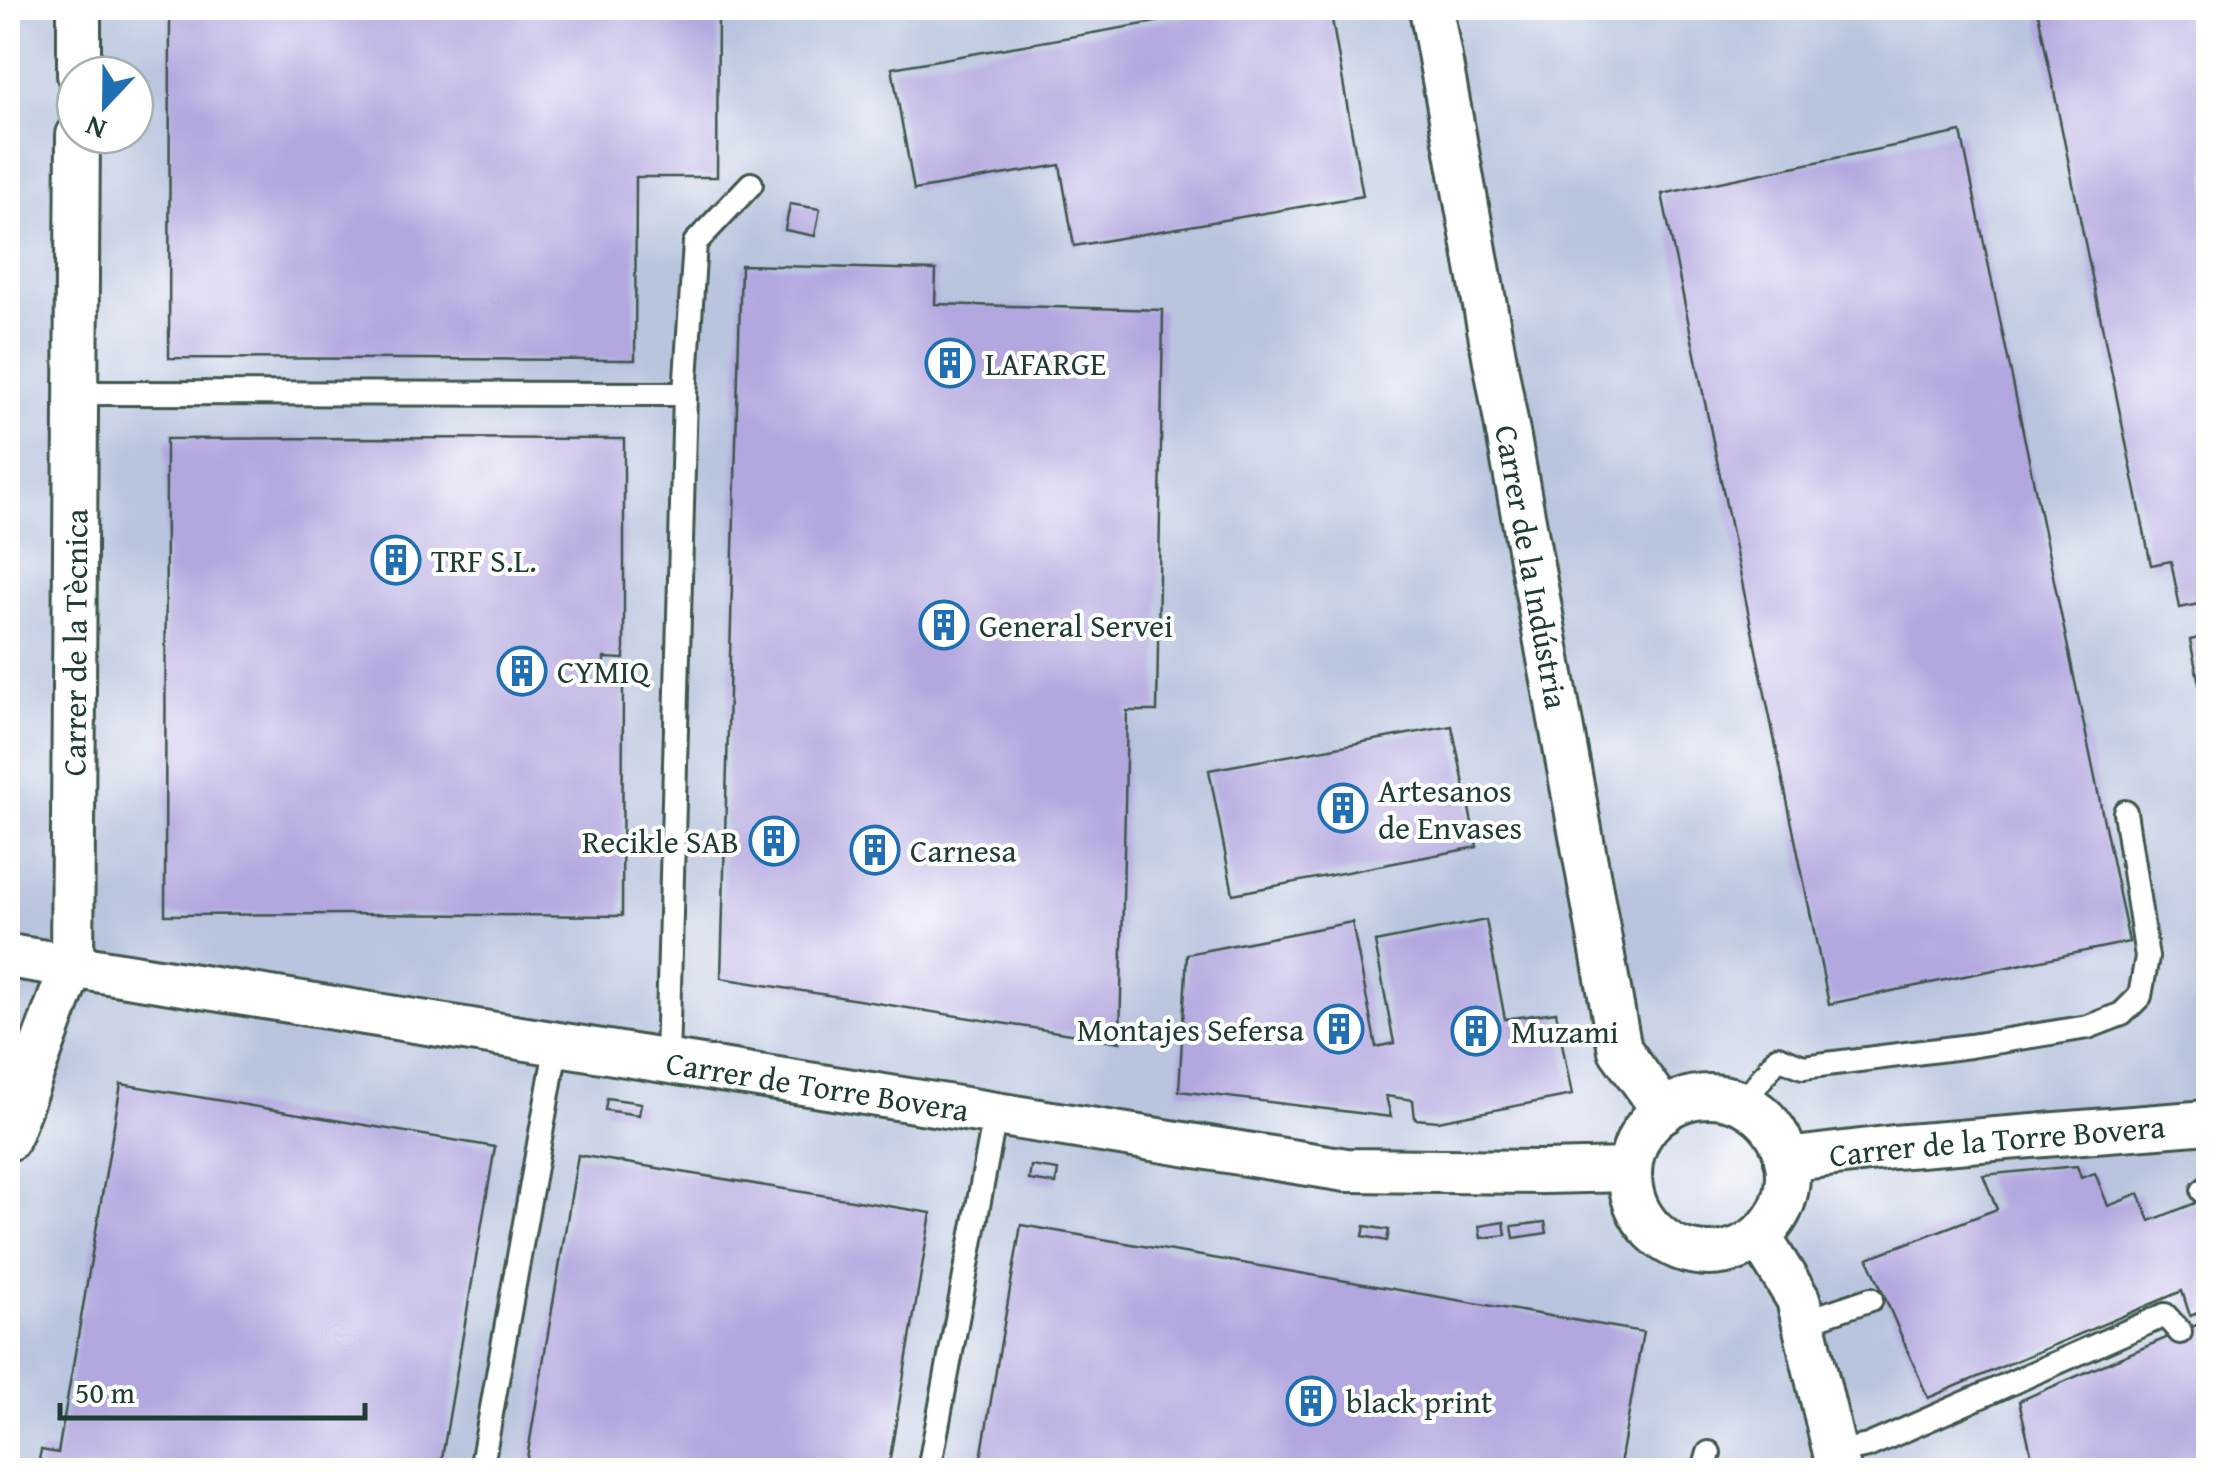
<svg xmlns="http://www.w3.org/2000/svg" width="2216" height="1478" viewBox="0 0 2216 1478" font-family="'Gentium Book Plus',serif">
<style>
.industrial{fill:#b9c5de;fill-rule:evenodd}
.building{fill:#b2a7df}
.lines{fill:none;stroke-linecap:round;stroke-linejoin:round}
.lane-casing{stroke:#3e574c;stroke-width:28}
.street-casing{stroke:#3e574c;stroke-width:48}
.lane{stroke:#fff;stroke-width:22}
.street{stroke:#fff;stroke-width:42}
.labels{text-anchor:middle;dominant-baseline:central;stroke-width:8;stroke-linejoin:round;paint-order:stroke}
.poi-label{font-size:32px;fill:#1f3d34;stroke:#fff;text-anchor:start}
.street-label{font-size:32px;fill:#1f3d34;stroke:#fff}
</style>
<rect width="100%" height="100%" fill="#fff"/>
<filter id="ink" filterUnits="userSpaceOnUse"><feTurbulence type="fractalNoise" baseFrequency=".01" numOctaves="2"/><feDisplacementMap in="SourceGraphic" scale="20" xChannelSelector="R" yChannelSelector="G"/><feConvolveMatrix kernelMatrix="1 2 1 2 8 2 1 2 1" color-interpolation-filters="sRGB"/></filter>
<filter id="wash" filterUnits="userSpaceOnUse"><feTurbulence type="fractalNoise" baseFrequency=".0048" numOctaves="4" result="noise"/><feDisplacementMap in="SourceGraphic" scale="40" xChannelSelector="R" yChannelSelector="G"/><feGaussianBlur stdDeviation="2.25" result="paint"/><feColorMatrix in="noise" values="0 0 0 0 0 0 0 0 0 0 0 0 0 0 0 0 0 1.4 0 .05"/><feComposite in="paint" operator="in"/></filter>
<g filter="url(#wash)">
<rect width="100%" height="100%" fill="#f0ebd4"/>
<path class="industrial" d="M8 8H2208V1470H8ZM75 75H135V135H75Z"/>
<g id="blocks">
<g class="building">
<polygon points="170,8 718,8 717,177 636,177 635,360 169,358"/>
<polygon points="1236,8 1330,8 1363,196 1074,246 1060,165 914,190 892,68"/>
<polygon points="1542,8 1578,8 1578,9 1544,17"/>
<polygon points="2037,8 2208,8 2208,602 2180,608 2171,561 2151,565"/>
<polygon points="1961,132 2129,942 1829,1004 1662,194"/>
<polygon points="790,204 820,209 815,236 785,230"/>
<polygon points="741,265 936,270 935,304 1163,310 1157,711 1127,711 1120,1042 721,978"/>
<polygon points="351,438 624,439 624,659 604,658 603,683 623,684 622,916 349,914 165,915 166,439"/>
<polygon points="2208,636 2208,723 2207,723 2190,640"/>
<polygon points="1452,726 1477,847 1233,894 1209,770"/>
<polygon points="1486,920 1505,1019 1556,1012 1572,1095 1438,1121 1415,1119 1413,1100 1386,1096 1391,1117 1179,1091 1187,954 1352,922 1376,1047 1394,1043 1375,942"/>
<polygon points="121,1084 495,1147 440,1470 37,1470 41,1450 58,1453"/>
<polygon points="607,1098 641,1103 639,1115 605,1110"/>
<polygon points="578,1155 931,1213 888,1470 525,1470"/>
<polygon points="1031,1166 1058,1170 1056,1184 1029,1180"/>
<polygon points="2077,1166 2081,1178 2095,1173 2108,1206 2139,1194 2150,1221 2208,1198 2208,1309 2190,1316 2182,1291 1928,1398 1868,1258 1997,1209 1983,1175"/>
<polygon points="1504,1222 1506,1235 1481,1238 1479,1226"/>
<polygon points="1545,1222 1547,1233 1514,1238 1512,1226"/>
<polygon points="1021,1225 1643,1332 1619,1470 979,1470"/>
<polygon points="1365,1226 1389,1230 1387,1241 1363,1236"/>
<polygon points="2208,1320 2208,1470 2035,1470 2019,1401"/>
</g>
</g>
</g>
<g filter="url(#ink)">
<use href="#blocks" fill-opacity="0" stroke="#3e574c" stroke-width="2.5"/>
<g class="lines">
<g class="lane-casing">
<g id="lane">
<polyline points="76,393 685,394"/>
<polyline points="667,1061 685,394 695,243 751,184"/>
<polyline points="1745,1105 1755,1087 1778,1057 1803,1067 1970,1046 2088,1027 2122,1014 2140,996 2147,957 2125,812"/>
<polyline points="2203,1191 2208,1187"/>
<polyline points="1803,1322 1871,1299"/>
<polyline points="1834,1453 1868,1446 2165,1315 2180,1332"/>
<polyline points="481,1470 557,1043"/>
<polyline points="929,1470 995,1115"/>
<polyline points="1704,1470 1709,1453"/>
</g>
</g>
<g class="street-casing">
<g id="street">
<path id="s1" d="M1431 8 1620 1050 1664 1111"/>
<polyline points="79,75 79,8"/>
<path id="s2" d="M8 956 1346 1170 1543 1172 1630 1170"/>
<circle cx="1709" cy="1175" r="79"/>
<path id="s3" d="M8 1139 72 965 78 135"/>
<path id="s4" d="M1786 1160 1894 1147 2208 1122"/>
<polyline points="1759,1236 1798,1299 1839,1470"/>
</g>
</g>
<use href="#lane" class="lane"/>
<use href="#street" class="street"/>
</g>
</g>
<defs>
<g id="building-ring" transform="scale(2.5)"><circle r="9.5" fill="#fff" stroke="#1f6fb2" stroke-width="1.5"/><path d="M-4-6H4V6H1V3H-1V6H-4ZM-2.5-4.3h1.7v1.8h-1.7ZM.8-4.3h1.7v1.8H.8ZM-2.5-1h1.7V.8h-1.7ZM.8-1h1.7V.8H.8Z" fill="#1f6fb2"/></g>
</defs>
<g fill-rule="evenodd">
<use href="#building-ring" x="950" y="363"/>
<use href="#building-ring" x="396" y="560"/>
<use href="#building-ring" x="944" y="625"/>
<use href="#building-ring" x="522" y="671"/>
<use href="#building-ring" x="1343" y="808"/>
<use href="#building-ring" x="774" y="841"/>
<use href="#building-ring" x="875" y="850"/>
<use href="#building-ring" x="1339" y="1029"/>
<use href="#building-ring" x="1476" y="1031"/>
<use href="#building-ring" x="1311" y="1401"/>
</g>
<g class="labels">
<g class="poi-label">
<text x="985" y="363">LAFARGE</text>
<text x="431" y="560">TRF S.L.</text>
<text x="979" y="625">General Servei</text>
<text x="557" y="671">CYMIQ</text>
<text x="1378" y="790">Artesanos<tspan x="1378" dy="37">de Envases</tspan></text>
<text x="739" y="841" text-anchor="end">Recikle SAB</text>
<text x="910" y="850">Carnesa</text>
<text x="1304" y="1029" text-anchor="end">Montajes Sefersa</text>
<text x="1511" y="1031">Muzami</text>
<text x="1346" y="1401">black print</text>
</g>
<g class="street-label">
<text stroke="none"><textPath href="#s1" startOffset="568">Carrer de la Indústria</textPath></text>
<text stroke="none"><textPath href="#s3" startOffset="508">Carrer de la Tècnica</textPath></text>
<text stroke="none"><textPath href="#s2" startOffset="820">Carrer de Torre Bovera</textPath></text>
<text stroke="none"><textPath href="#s4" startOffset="212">Carrer de la Torre Bovera</textPath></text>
</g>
</g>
<rect width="2216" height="1478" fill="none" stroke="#fff" stroke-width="40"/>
<g transform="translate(105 105) rotate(202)"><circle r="48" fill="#ffffff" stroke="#a5b1ae" stroke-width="2.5"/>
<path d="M0-8L18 38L0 25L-18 38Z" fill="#1f6fb2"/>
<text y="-15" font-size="28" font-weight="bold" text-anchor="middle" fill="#1f3d34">N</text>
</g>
<path d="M60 1403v15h305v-15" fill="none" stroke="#1f3d34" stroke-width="5"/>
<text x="75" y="1403" font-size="30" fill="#1f3d34" stroke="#ffffff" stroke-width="8" paint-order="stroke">50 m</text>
</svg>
